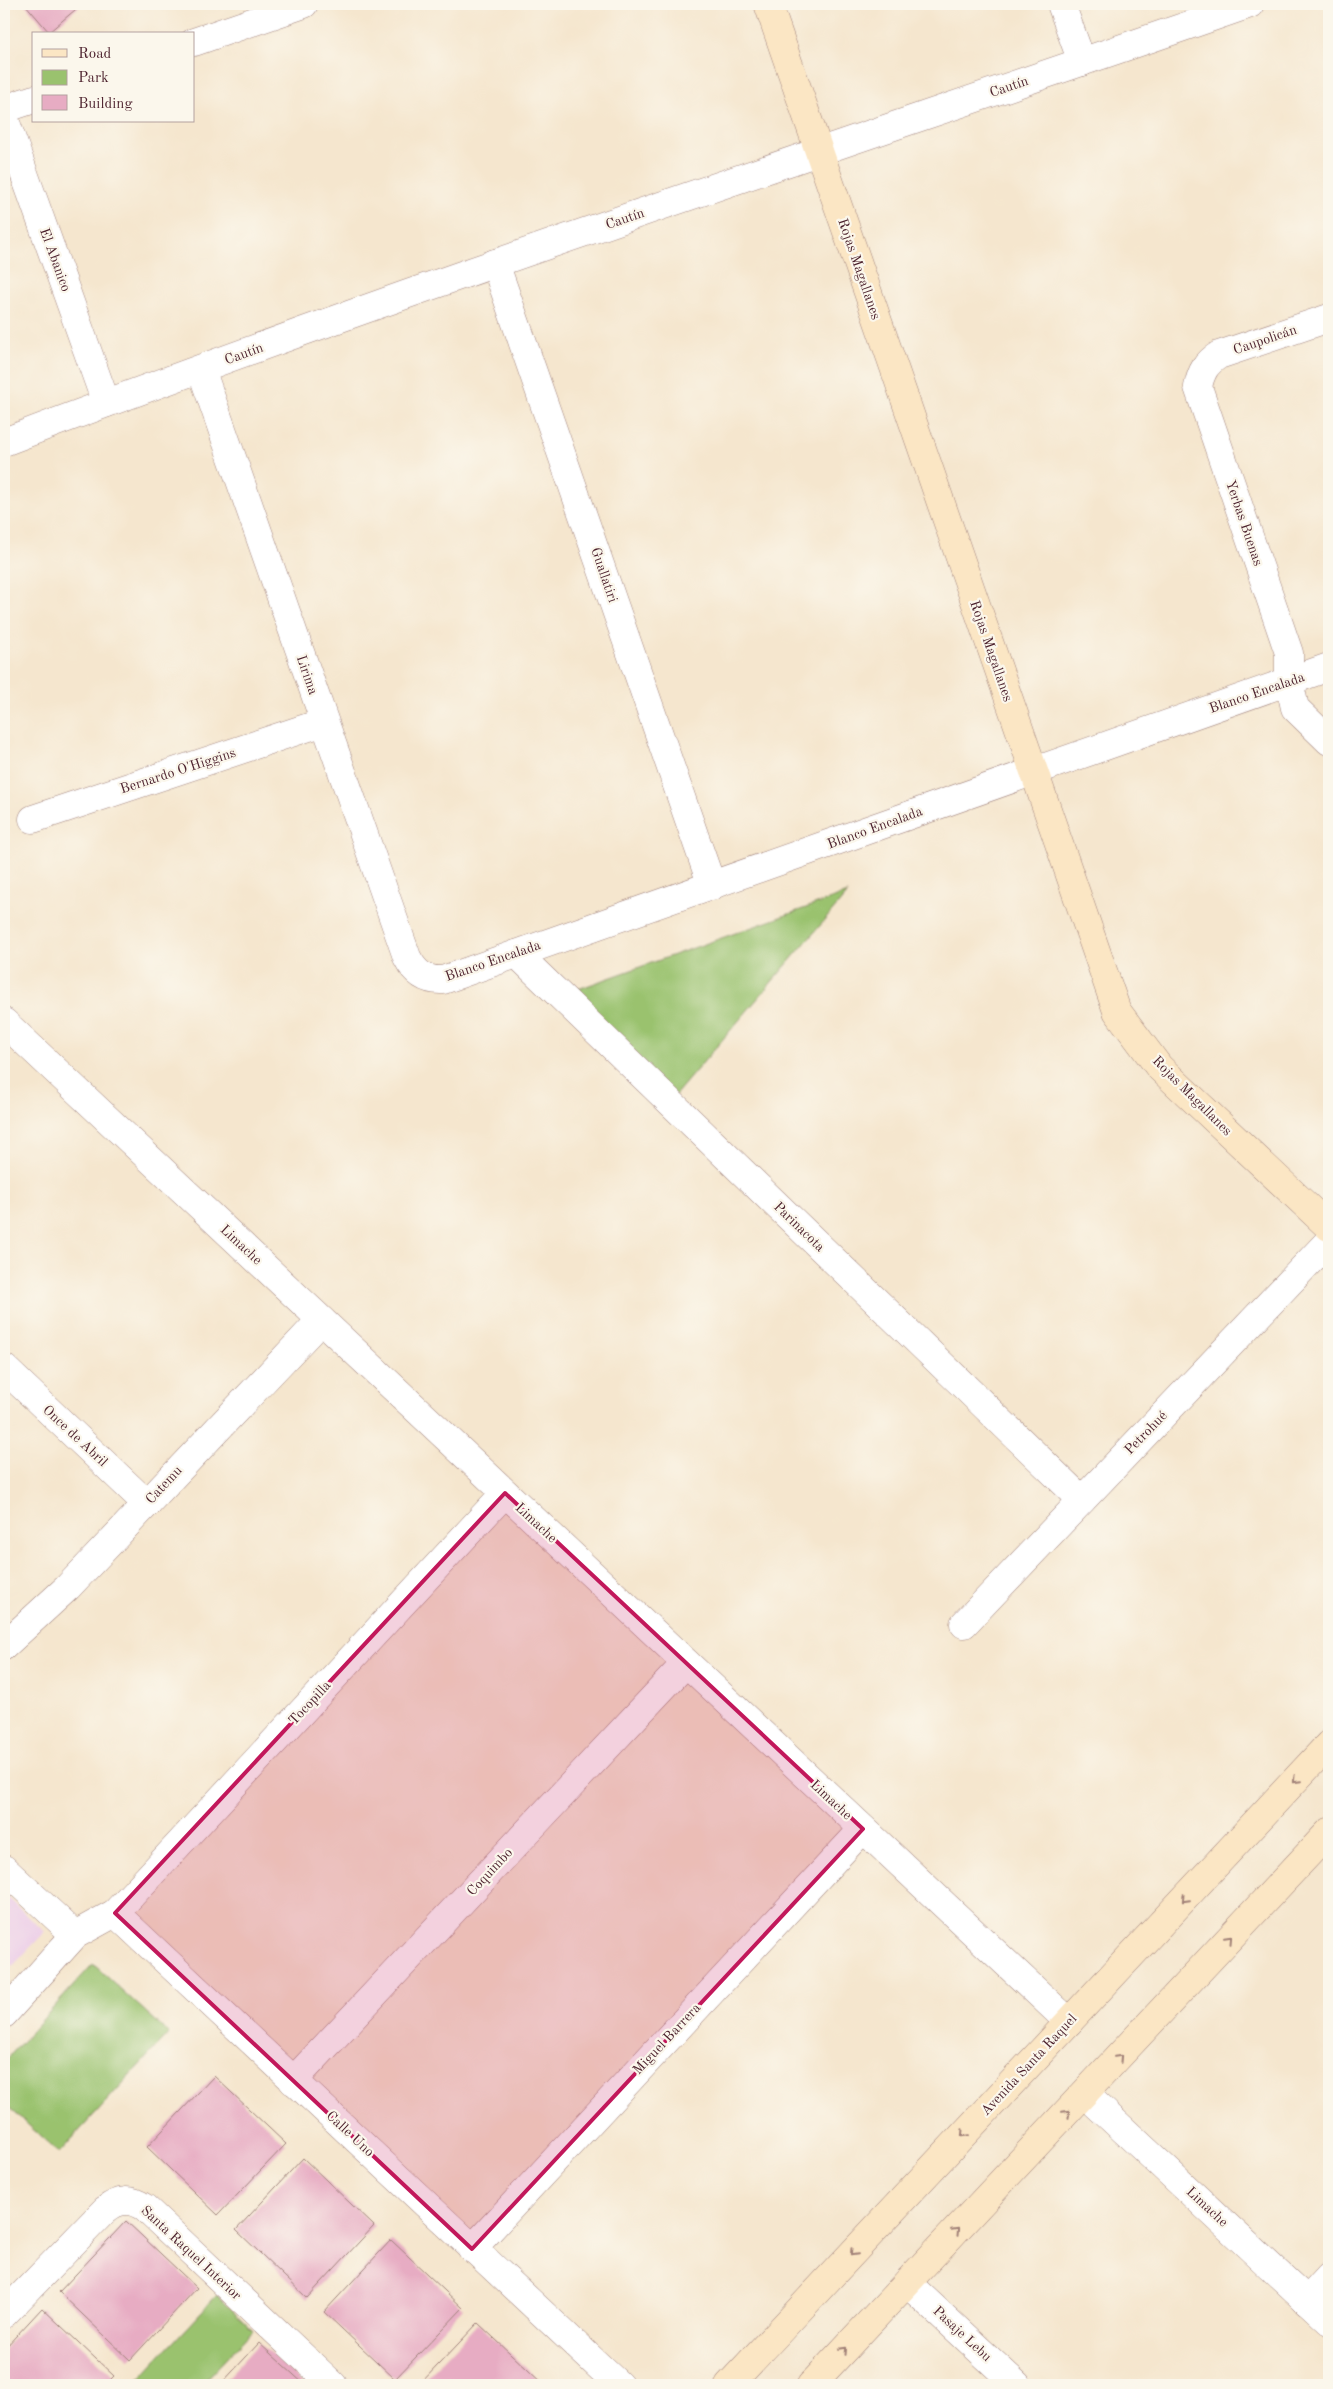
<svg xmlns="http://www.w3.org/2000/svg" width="1333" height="2389" viewBox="0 0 1333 2389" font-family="'Old Standard TT',serif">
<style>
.built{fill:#edd0e8}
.green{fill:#9ac26e;stroke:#72704c}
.building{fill:#e7acc3}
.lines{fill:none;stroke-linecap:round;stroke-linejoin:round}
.street-casing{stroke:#a0827c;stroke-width:29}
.secondary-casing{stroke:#a0827c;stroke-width:29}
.street{stroke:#fff;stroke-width:28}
.secondary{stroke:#fbe6c4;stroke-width:28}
.oneway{stroke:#a28278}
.marked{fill:#c2185b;fill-opacity:0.2;stroke:#c2185b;stroke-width:4;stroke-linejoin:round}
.labels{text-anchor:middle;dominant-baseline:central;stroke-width:4.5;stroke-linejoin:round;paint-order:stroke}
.street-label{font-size:14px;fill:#4a1f2b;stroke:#fbf7ec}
</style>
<rect width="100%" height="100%" fill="#fbf7ec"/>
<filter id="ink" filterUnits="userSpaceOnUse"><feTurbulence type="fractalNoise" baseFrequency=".02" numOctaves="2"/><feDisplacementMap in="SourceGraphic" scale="10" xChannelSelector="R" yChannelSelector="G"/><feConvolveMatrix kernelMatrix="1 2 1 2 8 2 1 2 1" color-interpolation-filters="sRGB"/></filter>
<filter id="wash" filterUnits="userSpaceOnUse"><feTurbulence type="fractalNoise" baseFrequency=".0096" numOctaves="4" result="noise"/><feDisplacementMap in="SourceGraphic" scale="20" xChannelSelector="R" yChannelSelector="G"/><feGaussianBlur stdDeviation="1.12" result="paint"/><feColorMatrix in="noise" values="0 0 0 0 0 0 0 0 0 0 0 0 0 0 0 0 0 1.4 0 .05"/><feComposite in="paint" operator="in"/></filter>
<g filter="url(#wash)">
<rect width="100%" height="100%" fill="#f5e6ce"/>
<polygon class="built" points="4,1894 45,1932 4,1975"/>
<g class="green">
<polygon points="848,893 670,1101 564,994"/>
<polygon points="93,1964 169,2033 59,2153 4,2103 4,2062"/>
<polygon points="217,2295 253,2330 201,2385 133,2385"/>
</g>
<g id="blocks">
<g class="building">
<polygon points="25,4 82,4 49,32"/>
<polygon points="214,2076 286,2144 218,2215 147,2147"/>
<polygon points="303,2158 374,2226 307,2298 236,2230"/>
<polygon points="126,2221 197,2288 130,2360 59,2292"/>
<polygon points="391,2240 463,2308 395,2379 324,2312"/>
<polygon points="42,2308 114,2376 105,2385 4,2385 4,2349"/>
<polygon points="478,2323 544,2385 419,2385"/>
<polygon points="259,2343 305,2385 220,2385"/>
</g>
</g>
</g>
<g filter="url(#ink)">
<use href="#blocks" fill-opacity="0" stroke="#a0827c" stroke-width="1"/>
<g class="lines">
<g class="street-casing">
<g id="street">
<polyline points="1061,4 1082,62"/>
<polyline points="194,42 304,4"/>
<polyline points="4,109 34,99"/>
<polyline points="4,117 106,403"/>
<polyline points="495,263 712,886"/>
<path d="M1329 318 1219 355C1206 363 1201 372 1198 387L1289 653V681L1295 708 1329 741"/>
<path d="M201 369 407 957C415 973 425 981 443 980L1329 667"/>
<path d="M4 442C415 285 834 148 1250 4"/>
<polyline points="33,819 324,722"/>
<polyline points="517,954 1082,1500"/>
<polyline points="4,1022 1069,2022"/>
<polyline points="4,1368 147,1504"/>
<polyline points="964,1624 1329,1241"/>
<polyline points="4,1646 68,1587 321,1320"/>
<polyline points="4,1869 75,1935"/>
<polyline points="115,1913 619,2385"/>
<polyline points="4,2014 75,1935 115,1913 505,1493"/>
<polyline points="293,2081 686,1663"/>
<polyline points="1085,2094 1329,2321"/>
<polyline points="472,2249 863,1829"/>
<polyline points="907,2283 1017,2385"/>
<polyline points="1307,2301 1329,2277"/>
<path d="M4 2314 105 2210C119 2199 130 2198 145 2208L333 2385"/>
</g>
</g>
<g class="secondary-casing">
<g id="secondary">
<polyline points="768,4 1117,1011 1159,1067 1329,1227"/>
<polyline points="729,2385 1329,1744"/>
<polyline points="811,2385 1329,1832"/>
</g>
</g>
<use href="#street" class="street"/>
<use href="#secondary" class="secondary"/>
</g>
<defs><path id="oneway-chevron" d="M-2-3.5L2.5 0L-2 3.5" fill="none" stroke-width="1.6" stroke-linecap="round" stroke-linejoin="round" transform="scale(1.25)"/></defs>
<g class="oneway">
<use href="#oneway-chevron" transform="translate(1296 1780) rotate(133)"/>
<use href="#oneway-chevron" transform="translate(1185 1899) rotate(133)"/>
<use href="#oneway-chevron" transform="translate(1229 1939) rotate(-47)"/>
<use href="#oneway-chevron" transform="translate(1119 2058) rotate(-47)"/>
<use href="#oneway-chevron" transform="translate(1067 2113) rotate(-47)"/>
<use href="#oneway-chevron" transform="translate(964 2134) rotate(133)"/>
<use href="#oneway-chevron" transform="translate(956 2231) rotate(-47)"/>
<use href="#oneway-chevron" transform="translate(853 2253) rotate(133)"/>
<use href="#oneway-chevron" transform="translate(844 2350) rotate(-47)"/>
</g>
</g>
<path class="marked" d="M505 1493 863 1829 472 2249 115 1913Z"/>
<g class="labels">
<g class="street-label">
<text transform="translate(1009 87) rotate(-19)">Cautín</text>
<text transform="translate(625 219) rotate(-19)">Cautín</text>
<text transform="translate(55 260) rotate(70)">El Abanico</text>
<text transform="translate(859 269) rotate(71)">Rojas Magallanes</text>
<text transform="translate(1265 340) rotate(-19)">Caupolicán</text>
<text transform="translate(244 354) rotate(-20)">Cautín</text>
<text transform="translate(1244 523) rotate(71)">Yerbas Buenas</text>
<text transform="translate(604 575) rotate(71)">Guallatiri</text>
<text transform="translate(991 651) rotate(71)">Rojas Magallanes</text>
<text transform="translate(307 675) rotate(71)">Lirima</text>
<text transform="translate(1257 693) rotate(-19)">Blanco Encalada</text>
<text transform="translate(178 771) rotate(-18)">Bernardo O'Higgins</text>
<text transform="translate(875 828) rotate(-20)">Blanco Encalada</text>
<text transform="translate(493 961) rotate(-19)">Blanco Encalada</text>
<text transform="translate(1192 1096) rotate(45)">Rojas Magallanes</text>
<text transform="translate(799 1227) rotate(44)">Parinacota</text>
<text transform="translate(241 1245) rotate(43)">Limache</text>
<text transform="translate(1146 1433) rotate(-46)">Petrohué</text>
<text transform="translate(75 1436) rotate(43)">Once de Abril</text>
<text transform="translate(164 1485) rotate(-47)">Catemu</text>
<text transform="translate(536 1523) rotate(43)">Limache</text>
<text transform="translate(310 1703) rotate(-47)">Tocopilla</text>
<text transform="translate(831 1800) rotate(43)">Limache</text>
<text transform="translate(490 1872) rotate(-47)">Coquimbo</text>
<text transform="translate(667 2039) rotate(-47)">Miguel Barrera</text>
<text transform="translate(1029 2065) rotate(-47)">Avenida Santa Raquel</text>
<text transform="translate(350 2134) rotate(43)">Calle Uno</text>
<text transform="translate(1207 2207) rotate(43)">Limache</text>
<text transform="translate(191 2253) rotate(43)">Santa Raquel Interior</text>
<text transform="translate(962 2334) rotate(43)">Pasaje Lebu</text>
</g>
</g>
<rect width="1333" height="2389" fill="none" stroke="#fbf7ec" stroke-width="20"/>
<rect x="32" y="32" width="162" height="90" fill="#fbf7ec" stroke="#b4a19f"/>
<rect x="42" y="49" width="25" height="8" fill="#fbe6c4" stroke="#b4a19f"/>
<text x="78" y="58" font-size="15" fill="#4a1f2b">Road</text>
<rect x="42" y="70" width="25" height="15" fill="#9ac26e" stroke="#b4a19f"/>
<text x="78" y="82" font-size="15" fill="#4a1f2b">Park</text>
<rect x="42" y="95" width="25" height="15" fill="#e7acc3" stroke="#b4a19f"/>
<text x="78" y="108" font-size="15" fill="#4a1f2b">Building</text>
</svg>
